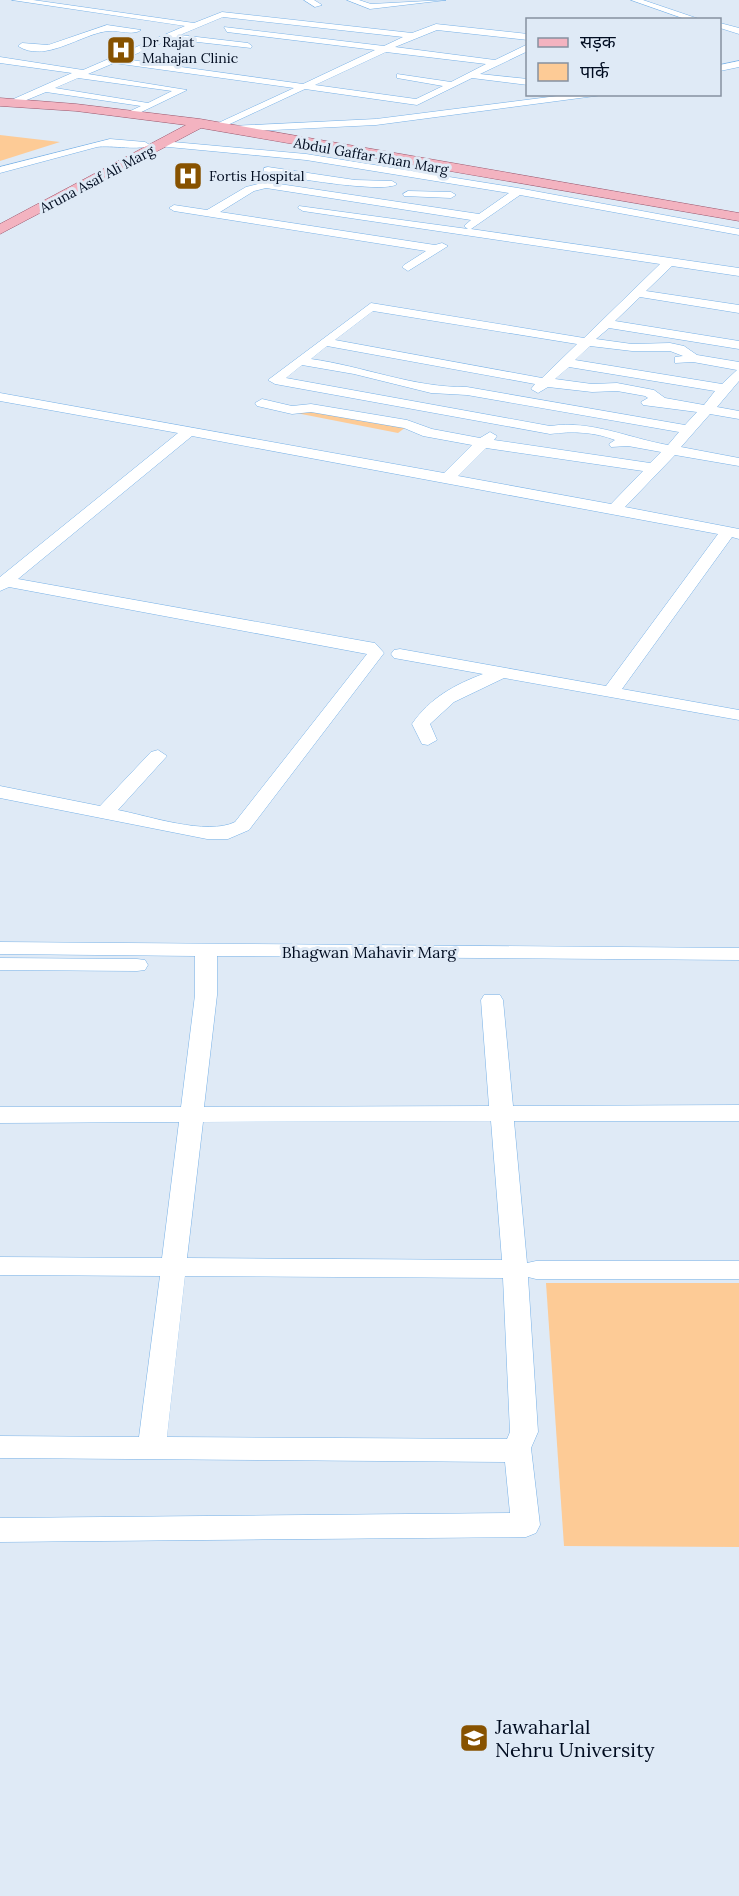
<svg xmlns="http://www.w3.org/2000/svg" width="739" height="1896" viewBox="0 0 739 1896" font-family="Lora,'Noto Sans Devanagari',serif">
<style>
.green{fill:#fdcb96}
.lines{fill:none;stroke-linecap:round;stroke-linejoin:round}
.minor-casing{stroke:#77b1e7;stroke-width:1}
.major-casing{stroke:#99576d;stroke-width:1}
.minor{fill:#fff;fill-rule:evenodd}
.major{fill:#f3b3c0;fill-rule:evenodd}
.labels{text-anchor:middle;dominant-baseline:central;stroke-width:6;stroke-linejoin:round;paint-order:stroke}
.far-poi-label{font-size:14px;fill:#000c20;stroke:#dfeaf6;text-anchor:start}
.far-street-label{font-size:14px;fill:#000c20;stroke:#dfeaf6}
.street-label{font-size:16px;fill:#000c20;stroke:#dfeaf6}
.near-poi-label{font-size:20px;fill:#000c20;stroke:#dfeaf6;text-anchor:start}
</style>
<rect width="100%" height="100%" fill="#dfeaf6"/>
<g class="green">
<polygon points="0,135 60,142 0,161"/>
<polygon points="308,410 406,427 398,433 286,411"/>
<polygon points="546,1283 739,1283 739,1547 564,1546"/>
</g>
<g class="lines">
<g class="minor-casing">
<g id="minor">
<path d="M12 0H33L194 23 222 12 412 33 436 24 528 34V40L437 30 395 47 495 60 528 44V51L480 74 528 79V85L472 78 417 105 305 89 219 129 214 126 216 124 294 88 114 63 88 74 187 90 131 117 126 114 128 112 141 106 46 92 12 106 9 105V101L72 73 0 63V57L83 70 185 26ZM223 17 403 37 384 46 224 27 227 32 375 50 303 84 124 59 171 39 251 48 252 46 248 43 180 35ZM386 52 486 64 451 82 397 74V78L443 86 416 99 315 85ZM78 78 172 91 148 103 55 88Z"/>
<polygon points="304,0 314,0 322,5 315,7"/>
<polygon points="347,0 359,0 371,4 446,0 370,9"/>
<polygon points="631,0 643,0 702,20 688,20"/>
<polygon points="720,23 739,28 739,34 720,28"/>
<path d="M107 25 141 30C133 36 119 30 109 31 82 33 45 64 18 46L22 43 48 45Z"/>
<polygon points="739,61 739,67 720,71 720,65"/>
<polygon points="573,94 610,94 376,125 231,132 226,129 231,126 376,119"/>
<path d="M110 139 145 142 150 145C142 151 110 145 97 147L0 173V167Z"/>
<path d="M162 141 306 154 518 188 739 229V235L520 195 471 229 739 268V276L672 266 646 291 739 305V313L640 297 615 321 739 341V349L609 328 596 339 632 344 670 343 684 346 697 355 739 362V381L717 407 739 411V419L710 414 681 447 739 458V466L675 455 625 507 739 529V539L732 537 622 689 739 710V720L504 678 454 702 430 724 437 740 428 745 422 744 412 724C430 698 454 685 483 674L394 658 391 654 394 650 400 649 606 686 718 534 192 436 18 579 369 642 375 643 384 653 249 830 228 839H207L0 798V786L100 806 151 752 158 750 167 756 118 810C149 816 207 836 235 822L367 654 9 587 0 591V577L178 433 0 401V393L444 473 472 445 423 436 404 428 311 412 292 414 257 406 255 403 262 399 292 406 311 404 407 420 432 429 480 438 490 432 497 436 494 440 650 463 661 452 628 446 611 447 609 444 615 440C595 432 572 431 550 434L275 384 268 380 371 303 584 338 660 264 303 211 298 208 299 206 468 229 464 226 471 220 266 188 254 191 220 212 435 245 442 243 448 246 408 271 402 267 404 265 426 251 174 211 169 208 174 205 207 210 246 187 266 182 479 214 509 193 306 160 158 146V142ZM373 311 577 344 542 378 335 340ZM327 346 535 384 531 389 538 393 548 387 592 392 617 391 645 396 648 398 641 402 643 405 697 412 685 425 467 387C414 388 363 366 311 359ZM590 346 632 351H670L683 356 675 357V363L693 362 737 370 722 384 575 360ZM302 365 354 374 431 393 467 395 679 432 668 445C628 438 592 420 550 426L286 378ZM569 367 715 391 704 405 665 398 654 390 617 383 592 384 555 379ZM486 448 643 471 611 504 458 476Z"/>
<path d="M268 167 355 180 392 181 397 184C385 194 284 177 264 172V168Z"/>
<polygon points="408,191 451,192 456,195 451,198 404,196 403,194"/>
<path d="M0 942 739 948V960L217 956V995L204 1107 489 1106 481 1000 484 995H500L503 1000 513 1106 739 1105V1121H514L527 1263 536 1261H739V1279H536L528 1277 538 1432 531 1448 540 1525 536 1533 526 1537 0 1542V1518L510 1513 505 1462 0 1458V1436L139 1437 160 1276 0 1275V1257L162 1258 179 1122 0 1123V1107H181L195 995V956L0 954ZM491 1121 502 1260 187 1258 203 1122ZM185 1276 503 1278 510 1432 507 1439 167 1437Z"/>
<polygon points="0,958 137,959 145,960 148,965 145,970 137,971 0,970"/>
</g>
</g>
<g class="major-casing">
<polygon id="major" points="0,98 76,104 200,119 739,213 739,221 201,128 0,234 0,224 186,125 76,111 0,106"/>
</g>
<use href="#minor" class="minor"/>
<use href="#major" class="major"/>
</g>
<defs>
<g id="hospital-square" transform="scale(1.5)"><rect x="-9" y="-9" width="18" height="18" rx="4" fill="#875200" stroke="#dfeaf6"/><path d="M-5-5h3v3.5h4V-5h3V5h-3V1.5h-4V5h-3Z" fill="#fff"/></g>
<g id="university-square" transform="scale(1.5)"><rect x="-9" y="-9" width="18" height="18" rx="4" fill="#875200" stroke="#dfeaf6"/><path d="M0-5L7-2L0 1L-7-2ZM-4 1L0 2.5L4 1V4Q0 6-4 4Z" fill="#fff"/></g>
</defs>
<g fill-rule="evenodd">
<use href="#hospital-square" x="121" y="50"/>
<use href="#hospital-square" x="188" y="176"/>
<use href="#university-square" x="474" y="1738"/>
</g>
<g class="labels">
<g class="far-poi-label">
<text x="142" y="42">Dr Rajat<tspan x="142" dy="16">Mahajan Clinic</tspan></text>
<text x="209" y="176">Fortis Hospital</text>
</g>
<g class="far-street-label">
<text transform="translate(371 156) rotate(10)">Abdul Gaffar Khan Marg</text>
<text transform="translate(97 179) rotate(-28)">Aruna Asaf Ali Marg</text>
</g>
<g class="street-label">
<text x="369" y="952">Bhagwan Mahavir Marg</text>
</g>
<g class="near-poi-label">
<text x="495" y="1726">Jawaharlal<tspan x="495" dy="23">Nehru University</tspan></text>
</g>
</g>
<rect x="526" y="18" width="195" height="78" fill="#dfeaf6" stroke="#8691a0" stroke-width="1.5"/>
<rect x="538" y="38" width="30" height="9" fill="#f3b3c0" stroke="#8691a0" stroke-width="1.5"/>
<text x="580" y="48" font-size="18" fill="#000c20">सड़क</text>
<rect x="538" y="63" width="30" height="18" fill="#fdcb96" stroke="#8691a0" stroke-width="1.5"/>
<text x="580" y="78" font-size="18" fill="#000c20">पार्क</text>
</svg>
